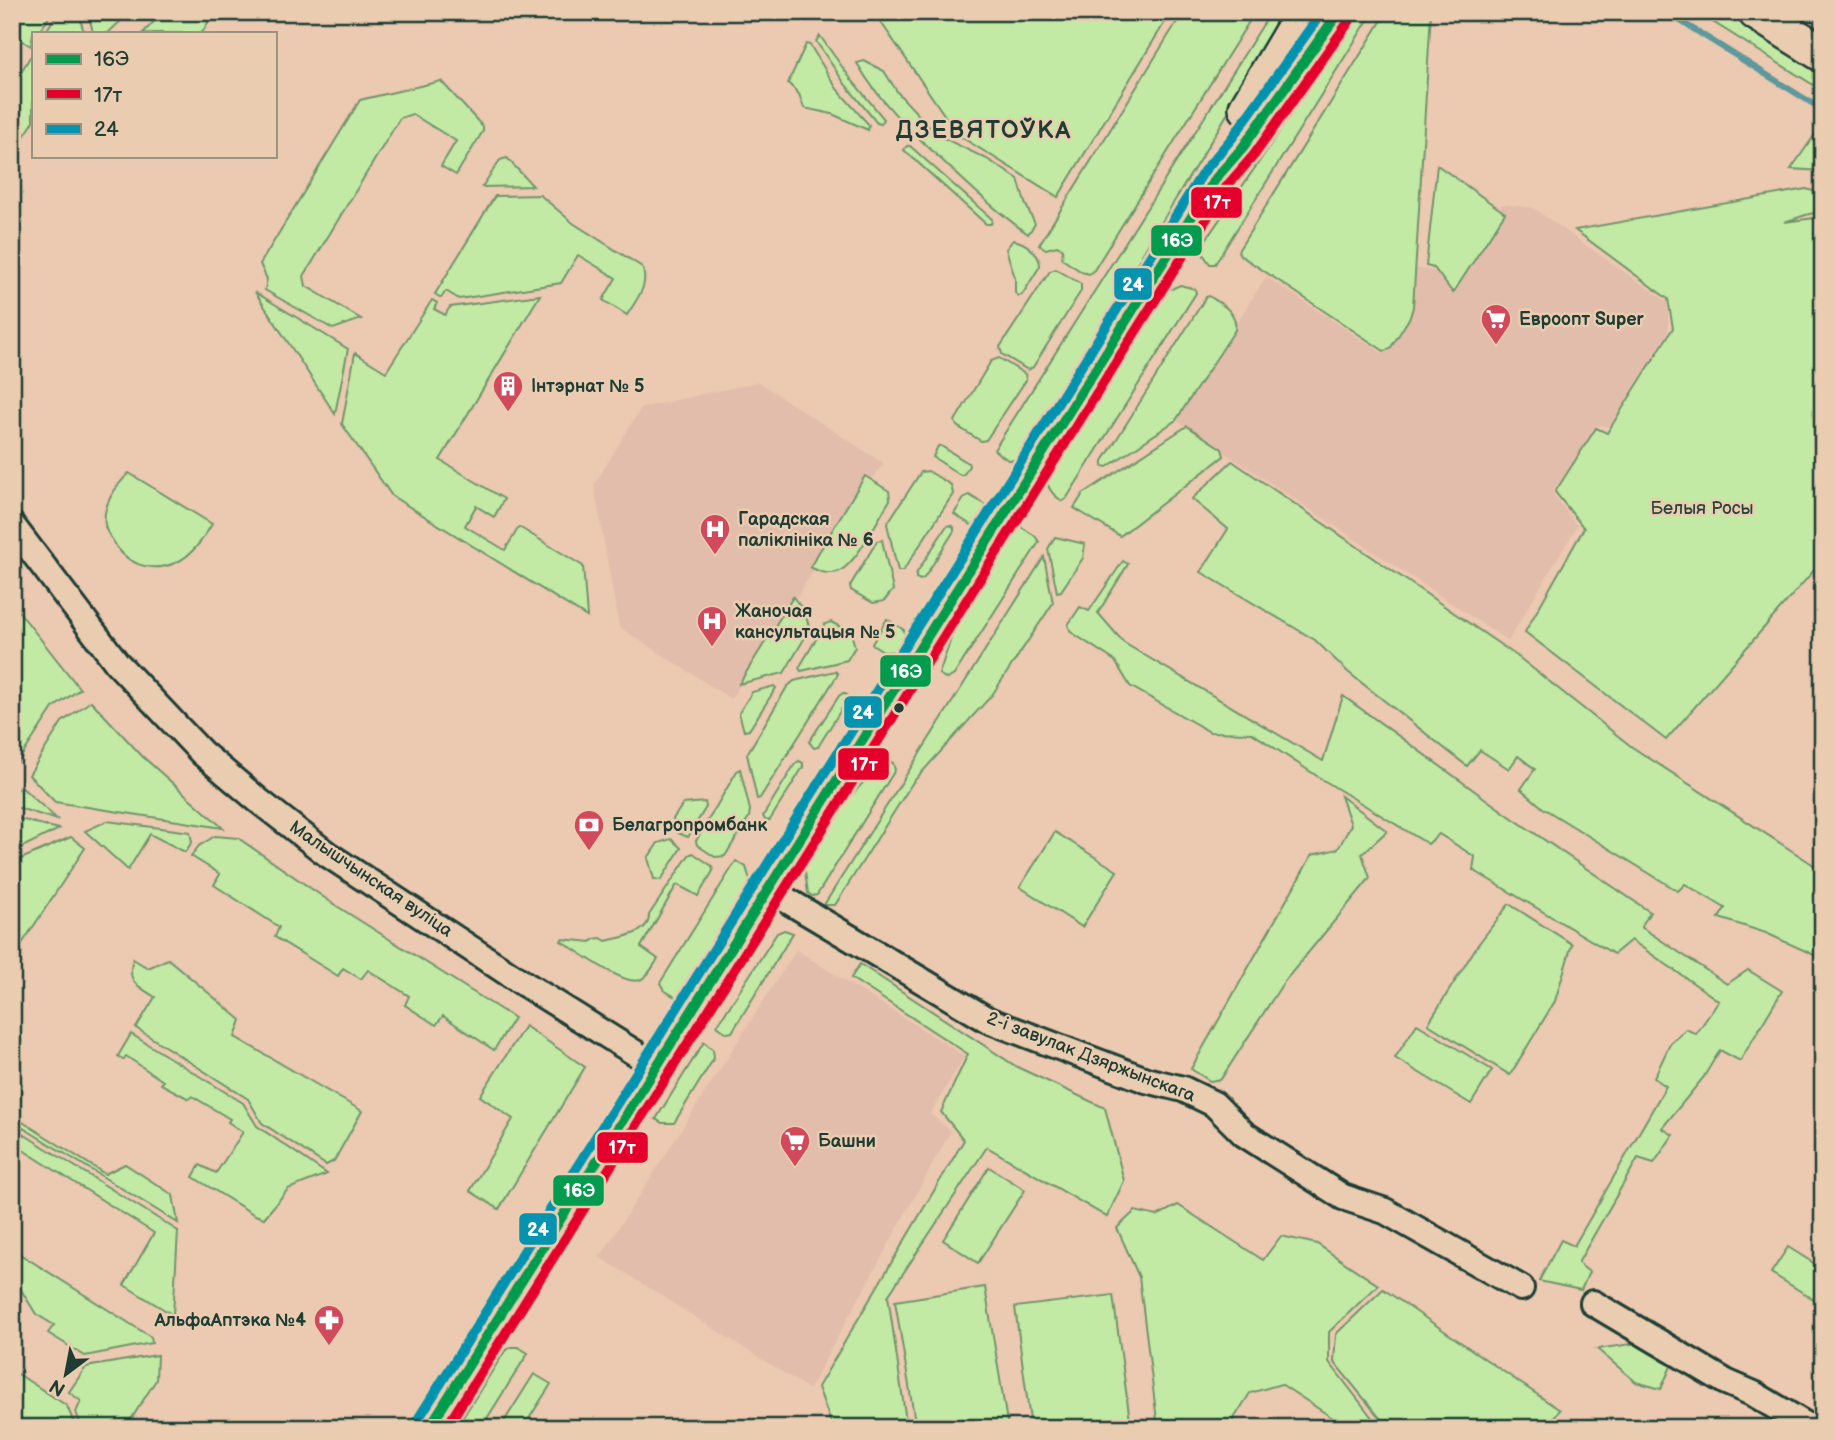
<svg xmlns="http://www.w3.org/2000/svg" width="1835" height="1440" viewBox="0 0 1835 1440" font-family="'Balsamiq Sans',sans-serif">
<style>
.built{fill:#e3bdab}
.green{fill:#c3eaa4;stroke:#71946c;stroke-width:2}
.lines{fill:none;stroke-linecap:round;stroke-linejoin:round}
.stream{stroke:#5d999c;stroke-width:6}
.street-casing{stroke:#1f3d34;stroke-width:30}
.secondary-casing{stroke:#1f3d34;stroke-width:40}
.street{stroke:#eacdb1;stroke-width:24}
.secondary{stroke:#eacdb1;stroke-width:35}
.bus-1-casing{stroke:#eacdb1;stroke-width:16}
.bus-2-casing{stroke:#eacdb1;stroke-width:16}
.bus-3-casing{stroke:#eacdb1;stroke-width:16}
.bus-1{stroke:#039c4e;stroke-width:10}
.bus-2{stroke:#e4002b;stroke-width:10}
.bus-3{stroke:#0693af;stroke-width:10}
.bus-dot{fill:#1f3d34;stroke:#eacdb1;stroke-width:2.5}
.labels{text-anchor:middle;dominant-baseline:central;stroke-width:5;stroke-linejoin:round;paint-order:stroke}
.poi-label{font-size:18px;font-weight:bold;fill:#1f3d34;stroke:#eacdb1;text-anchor:start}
.park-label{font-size:18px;fill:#27463a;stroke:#eacdb1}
.street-label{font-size:18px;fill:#1f3d34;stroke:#eacdb1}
.district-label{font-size:24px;font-weight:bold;letter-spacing:2px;fill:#1f3d34;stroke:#eacdb1}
.line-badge{stroke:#eacdb1;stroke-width:2.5}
.badge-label{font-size:19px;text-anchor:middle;font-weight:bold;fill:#fff}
</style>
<rect width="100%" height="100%" fill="#ecc9b1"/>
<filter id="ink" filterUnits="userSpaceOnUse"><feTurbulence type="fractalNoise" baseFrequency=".0143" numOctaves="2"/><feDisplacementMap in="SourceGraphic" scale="14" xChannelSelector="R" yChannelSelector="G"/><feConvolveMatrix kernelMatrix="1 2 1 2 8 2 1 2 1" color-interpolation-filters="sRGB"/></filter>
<g filter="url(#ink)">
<g class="built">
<polygon points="1502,204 1533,208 1666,301 1668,312 1668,332 1609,427 1600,425 1552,492 1577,526 1508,641 1174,419 1266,277 1383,353 1408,317 1413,268 1455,275"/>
<polygon points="758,382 883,463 731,699 619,627 594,485 641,408"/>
<polygon points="796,950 965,1056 930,1114 951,1131 809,1389 600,1257"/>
</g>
<g class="green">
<polygon points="12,12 52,12 39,33 33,33 31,46 12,35"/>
<polygon points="58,12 79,14 84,33 45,33"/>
<polygon points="163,12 214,12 202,33 143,33"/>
<polygon points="874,12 1171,12 1058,197 958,135"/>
<polygon points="1183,12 1255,12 1094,270 1089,274 1082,272 1062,259 1063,249 1057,246 1046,249 1039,245"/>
<polygon points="1271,12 1279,12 1263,55 1117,296 1108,322 1019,460 1008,460 994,450"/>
<polygon points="1361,12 1373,12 1215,264 1210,264 1203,254 1205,241"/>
<polygon points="1387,12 1431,12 1413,307 1410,317 1390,349 1384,351 1240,255 1238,251"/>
<polygon points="1697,12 1726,12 1733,15 1823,71 1823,91"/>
<polygon points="92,13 123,14 126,16 108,33 93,33 89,15"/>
<polygon points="820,36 851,79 884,119 881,124 877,123 845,84 816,41"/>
<polygon points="806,44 810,45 837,89 869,125 868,130 832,114 804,108 799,94 788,83"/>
<polygon points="30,57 33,57 33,123 12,154 12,87"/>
<path d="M864 61 884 71 898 93 937 135 987 159 1018 179 1025 203 1035 224 1028 234C997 212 970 187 942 160 911 131 879 102 857 63Z"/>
<polygon points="441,81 483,127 483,131 456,175 441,166 456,141 412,114 400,118 304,276 306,286 361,319 333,329 265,290 267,279 260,264 360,100"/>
<polygon points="1823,123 1823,171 1791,169"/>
<polygon points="907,146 910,146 992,219 991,224 986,224 904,150"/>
<polygon points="507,158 533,186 482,187 500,160"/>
<polygon points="1437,165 1505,213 1453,293 1434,268 1426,266"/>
<polygon points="1806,189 1823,194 1823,212 1809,214 1784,222 1823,217 1823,560 1666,740 1525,632 1584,528 1555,492 1596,428 1607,433 1673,328 1668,299 1575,230"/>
<path d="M540 195 573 223 642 267C650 285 636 300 627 315L603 300 616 278 578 255 561 283 459 299 446 291 441 298 435 294 495 196Z"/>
<path d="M1013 240C1025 242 1040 253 1040 266L1022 295 1019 296 1015 293V278L1006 249Z"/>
<polygon points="1056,269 1081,284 1081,291 1033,367 1028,370 1002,354 1000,347 1050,271"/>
<path d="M1180 285 1195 289 1196 293 1066 499 1062 501C1052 494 1048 489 1046 477L1156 306 1167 291Z"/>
<polygon points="255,292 348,349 335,414"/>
<polygon points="540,295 440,460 504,499 494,517 476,506 465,526 505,550 519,527 583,566 587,617 392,496 342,424 355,353 386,372 432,300 437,303 434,309 445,315 450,307"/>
<path d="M1209 296C1223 305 1238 312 1235 330L1176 420 1107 467 1103 466V461L1206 297Z"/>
<polygon points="999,358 1025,374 1026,380 986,440 981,441 957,426 955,421 991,361"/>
<polygon points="1187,426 1222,449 1224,456 1120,536 1074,508 1083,494"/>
<polygon points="938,446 941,446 968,463 969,466 964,474 960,475 933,457"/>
<polygon points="1232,461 1517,656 1632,747 1823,871 1823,959 1766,933 1719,918 1725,908 1685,884 1678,891 1543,808 1521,789 1535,769 1518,756 1509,769 1480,750 1467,766 1348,672 1315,640 1201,572 1228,529 1192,499"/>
<polygon points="928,471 951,485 953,494 903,571 898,571 887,524 921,472"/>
<path d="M129 473 212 524C203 539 192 556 175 563 149 574 124 563 112 539 109 535 105 530 105 525 102 505 116 486 129 473Z"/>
<path d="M865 476 889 491 890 500C879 517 855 567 837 572 827 575 818 571 810 567Z"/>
<polygon points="969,495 987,506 987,509 981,521 971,525 954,514 965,497"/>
<polygon points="950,525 954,527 954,531 924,578 920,580 916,578 916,574 946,527"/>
<polygon points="1018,525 1035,536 1039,542 954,675 947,679 939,674 957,621"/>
<polygon points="1055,537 1085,544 1083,558 1061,591 1057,592 1048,549"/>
<polygon points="882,540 893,590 884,601 873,603 851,590 850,586 877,541"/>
<polygon points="1044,557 1053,603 992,695 913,782 835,905 824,905"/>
<polygon points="1123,561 1128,564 1098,613 1124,643 1323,761 1343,696 1508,815 1650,912 1641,927 1727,984 1748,970 1782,991 1740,1061 1720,1050 1703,1078 1662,1128 1673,1135 1654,1163 1638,1158 1578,1263 1589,1272 1581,1290 1539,1281 1561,1240 1574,1246 1666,1086 1654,1078 1670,1044 1686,1029 1696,1034 1719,1001 1631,940 1614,954 1473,870 1475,857 1439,834 1428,844 1320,778 1252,733 1210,732 1130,686 1115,661 1071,632 1068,625 1080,607 1089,611"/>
<polygon points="793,597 804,611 810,629 784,673 739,684"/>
<polygon points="12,603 80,689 53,708 17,763 12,760"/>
<polygon points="887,619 904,630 905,642 899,651 885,652 872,644"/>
<polygon points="831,622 851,633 855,647 847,660 801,671 799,668 825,624"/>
<polygon points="835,671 838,674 760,798 757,799 747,754 787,687 794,681"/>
<polygon points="774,686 776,688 749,730 744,731 739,713 752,692"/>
<polygon points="843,693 847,695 847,700 818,747 814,748 809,742 839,696"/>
<polygon points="91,701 142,756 223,828 55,802 29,775 62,722"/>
<polygon points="887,760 893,763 895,770 817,895 812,896 808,893 804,865 836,813 882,761"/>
<polygon points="799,761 803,763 803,767 770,820 766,821 763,816 795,764"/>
<polygon points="740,769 750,810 749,817 725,856 715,857 697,845 696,841 737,771"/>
<polygon points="20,786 58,820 12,806 12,798"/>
<polygon points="1341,796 1387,831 1362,854 1370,878 1283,983 1221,1079 1210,1081 1191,1069 1312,855 1338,849 1351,825"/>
<polygon points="705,802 706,807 688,837 678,833 673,819 683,804"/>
<polygon points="12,817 59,829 12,852"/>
<polygon points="107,821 190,832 192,842 185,852 150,834 128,870 85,831"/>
<polygon points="1055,832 1117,871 1082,927 1020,887"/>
<polygon points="215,836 238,838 332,903 514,1018 494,1050 443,1016 436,1025 405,1005 409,996 368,970 361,979 343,968 338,976 275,937 279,927 214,885 220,874 191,856 199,846"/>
<polygon points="71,837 85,848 12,959 12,863"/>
<polygon points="671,839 681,848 661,880 654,879 648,858 658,843"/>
<path d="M693 853 712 866 713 871 698 896 678 885 676 886 641 947 658 959C653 966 649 976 640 980 623 986 577 950 561 941L562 939 591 942 594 939 601 938 606 941C622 937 650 934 649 915L689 855Z"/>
<polygon points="736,861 746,867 750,880 749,889 680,1000 664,990 660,983"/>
<polygon points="1509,904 1572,944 1555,1001 1510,1075 1428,1024 1477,946"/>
<polygon points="784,930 793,933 732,1032 727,1033 717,1026 777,933"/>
<path d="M133 959 148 968 168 959 241 1020 235 1037 362 1111 334 1161 326 1165 262 1123 248 1099 136 1028 155 997C137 985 126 983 133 959Z"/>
<polygon points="860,964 1017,1067 1105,1108 1124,1181 1107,1217 987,1147 888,1296 907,1428 833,1428 818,1387 964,1140 941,1112 968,1054 851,978"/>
<polygon points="1417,1024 1492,1070 1471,1104 1395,1058"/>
<polygon points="525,1026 585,1067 499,1209 470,1191 513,1119 480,1096"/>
<polygon points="131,1034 243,1103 257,1126 327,1174 288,1189 264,1218 255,1215 193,1177 200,1165 216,1173 243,1132 228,1122 230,1119 192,1096 189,1099 161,1084 163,1081 126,1056 123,1060 118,1056"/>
<polygon points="704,1042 713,1050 714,1058 674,1123 662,1123 656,1119"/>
<polygon points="12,1077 22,1084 18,1119 105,1174 125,1164 173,1195 178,1223 12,1121"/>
<polygon points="12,1127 178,1231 173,1315 124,1285 154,1233 12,1143"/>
<polygon points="989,1167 1025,1190 978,1263 943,1240"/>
<polygon points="1178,1205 1263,1260 1281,1236 1317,1244 1378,1285 1329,1332 1329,1362 1380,1428 1348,1428 1281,1384 1250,1393 1228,1428 1158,1428 1139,1277 1117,1228 1135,1211 1157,1216"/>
<polygon points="1788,1247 1823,1269 1823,1305 1771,1273"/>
<polygon points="12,1249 151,1337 152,1343 85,1356 48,1333 54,1325 36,1314 12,1275"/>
<polygon points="985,1287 1008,1428 916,1428 895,1301"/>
<polygon points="1383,1289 1551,1404 1560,1410 1544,1428 1388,1428 1334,1362 1336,1334"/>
<polygon points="1113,1295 1131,1428 1031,1428 1015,1307"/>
<polygon points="1638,1343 1672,1364 1661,1389 1636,1382 1597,1349"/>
<polygon points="512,1347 518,1347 528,1353 481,1428 456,1428 505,1351"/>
<polygon points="157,1355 156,1380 132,1418 148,1428 82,1428 76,1412 81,1401 69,1392 86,1367"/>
<path d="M18 1374 67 1406 76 1428C62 1428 41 1432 30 1426 22 1423 19 1416 12 1412V1375Z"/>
<polygon points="534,1374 551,1384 523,1428 500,1428"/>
</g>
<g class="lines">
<polyline class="stream" points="1666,12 1823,110"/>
<g class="street-casing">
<g id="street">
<polyline points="12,525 117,663 202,753 259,801 327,854 523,983 656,1066"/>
<polyline points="768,889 988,1020 1146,1080 1183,1089 1214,1104 1244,1134 1343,1197 1385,1211 1521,1288"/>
<polyline points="1593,1303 1726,1382 1754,1394 1811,1428"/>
</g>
</g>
<g class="secondary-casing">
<g id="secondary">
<polyline points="1756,12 1823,54"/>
<polyline points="1247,108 1304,12"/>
<polyline points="429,1428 1216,178 1243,147 1339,12"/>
</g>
</g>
<use href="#street" class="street"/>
<use href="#secondary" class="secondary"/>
<g class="bus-1-casing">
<polyline id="bus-1" points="429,1428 1216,178 1243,147 1339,12"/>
</g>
<g class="bus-2-casing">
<polyline id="bus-2" points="446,1428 1227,186 1254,155 1350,20"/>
</g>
<g class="bus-3-casing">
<polyline id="bus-3" points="417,1421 1204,171 1232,138 1322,12"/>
</g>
<use href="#bus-1" class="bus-1"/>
<use href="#bus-2" class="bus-2"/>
<use href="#bus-3" class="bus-3"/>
</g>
</g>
<defs>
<g id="supermarket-pin" transform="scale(1.575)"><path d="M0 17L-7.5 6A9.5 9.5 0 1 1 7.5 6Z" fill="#d1495b" stroke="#eacdb1"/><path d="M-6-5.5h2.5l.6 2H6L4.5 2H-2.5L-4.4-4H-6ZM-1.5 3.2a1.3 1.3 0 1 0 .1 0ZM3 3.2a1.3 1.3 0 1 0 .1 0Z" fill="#fff"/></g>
<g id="building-pin" transform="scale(1.575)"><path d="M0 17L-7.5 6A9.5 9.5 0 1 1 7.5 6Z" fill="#d1495b" stroke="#eacdb1"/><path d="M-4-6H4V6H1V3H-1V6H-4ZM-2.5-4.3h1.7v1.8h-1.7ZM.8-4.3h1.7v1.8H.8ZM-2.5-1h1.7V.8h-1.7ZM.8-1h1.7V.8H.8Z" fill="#fff"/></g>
<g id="hospital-pin" transform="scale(1.575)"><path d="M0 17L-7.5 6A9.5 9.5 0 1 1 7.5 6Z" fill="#d1495b" stroke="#eacdb1"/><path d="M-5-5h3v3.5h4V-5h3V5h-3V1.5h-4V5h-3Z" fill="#fff"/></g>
<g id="bank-pin" transform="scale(1.575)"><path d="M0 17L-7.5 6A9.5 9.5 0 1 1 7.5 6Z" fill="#d1495b" stroke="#eacdb1"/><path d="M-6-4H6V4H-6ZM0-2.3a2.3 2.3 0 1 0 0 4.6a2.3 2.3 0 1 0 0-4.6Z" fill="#fff"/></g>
<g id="pharmacy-pin" transform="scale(1.575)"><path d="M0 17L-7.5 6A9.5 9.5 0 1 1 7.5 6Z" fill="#d1495b" stroke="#eacdb1"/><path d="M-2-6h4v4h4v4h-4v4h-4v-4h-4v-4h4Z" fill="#fff"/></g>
</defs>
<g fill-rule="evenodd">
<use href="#supermarket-pin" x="1496" y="319"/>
<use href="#building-pin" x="508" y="386"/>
<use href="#hospital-pin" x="715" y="529"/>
<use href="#hospital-pin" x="712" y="621"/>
<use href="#bank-pin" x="589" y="825"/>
<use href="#supermarket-pin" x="795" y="1141"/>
<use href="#pharmacy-pin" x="329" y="1320"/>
</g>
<circle class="bus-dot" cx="899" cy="708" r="6"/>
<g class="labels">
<g class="poi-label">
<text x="1519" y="319">Евроопт Super</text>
<text x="531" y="386">Інтэрнат № 5</text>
<text x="738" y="519">Гарадская<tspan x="738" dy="21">паліклініка № 6</tspan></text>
<text x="735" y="611">Жаночая<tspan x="735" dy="21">кансультацыя № 5</tspan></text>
<text x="612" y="825">Белагропромбанк</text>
<text x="818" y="1141">Башни</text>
<text x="306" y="1320" text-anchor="end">АльфаАптэка №4</text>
</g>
<g class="park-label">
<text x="1702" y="508">Белыя Росы</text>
</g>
<g class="street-label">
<text transform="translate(371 879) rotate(34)">Малышчынская вуліца</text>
<text transform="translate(1091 1057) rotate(21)">2-і завулак Дзяржынскага</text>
</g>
<g class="district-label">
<text x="984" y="130">ДЗЕВЯТОЎКА</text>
</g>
</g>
<g class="line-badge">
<rect x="1190" y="186" width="53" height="33" rx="7" fill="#e4002b"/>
<rect x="1150" y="224" width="53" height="33" rx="7" fill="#039c4e"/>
<rect x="1113" y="267" width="40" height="34" rx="7" fill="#0693af"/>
<rect x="879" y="654" width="53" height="34" rx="7" fill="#039c4e"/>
<rect x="843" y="695" width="40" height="34" rx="7" fill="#0693af"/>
<rect x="837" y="747" width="53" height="34" rx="7" fill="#e4002b"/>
<rect x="596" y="1131" width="53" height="33" rx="7" fill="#e4002b"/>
<rect x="552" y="1174" width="53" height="33" rx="7" fill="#039c4e"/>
<rect x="518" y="1212" width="40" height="34" rx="7" fill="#0693af"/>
</g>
<g class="badge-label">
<text x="1217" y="209">17т</text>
<text x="1177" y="247">16Э</text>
<text x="1133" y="291">24</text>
<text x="906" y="678">16Э</text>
<text x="863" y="719">24</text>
<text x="864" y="771">17т</text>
<text x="622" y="1154">17т</text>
<text x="579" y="1197">16Э</text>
<text x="538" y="1236">24</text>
</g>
<rect width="1835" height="1440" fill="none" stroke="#eacdb1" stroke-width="42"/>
<rect x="21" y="21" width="1793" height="1398" fill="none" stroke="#1f3d34" stroke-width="2.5" filter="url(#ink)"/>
<rect x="32" y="32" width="245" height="126" fill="#eacdb1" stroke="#99937f" stroke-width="2"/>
<rect x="46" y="54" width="35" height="10" fill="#039c4e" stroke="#99937f" stroke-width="2"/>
<text x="94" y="66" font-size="21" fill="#1f3d34">16Э</text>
<rect x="46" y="89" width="35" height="10" fill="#e4002b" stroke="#99937f" stroke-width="2"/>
<text x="94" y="102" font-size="21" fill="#1f3d34">17т</text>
<rect x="46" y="124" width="35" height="10" fill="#0693af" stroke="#99937f" stroke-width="2"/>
<text x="94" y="136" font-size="21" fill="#1f3d34">24</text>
<g transform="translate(66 1374) rotate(212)" stroke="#eacdb1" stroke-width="5" paint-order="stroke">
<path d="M0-5L12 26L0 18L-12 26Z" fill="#1f3d34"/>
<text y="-10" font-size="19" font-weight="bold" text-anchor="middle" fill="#1f3d34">N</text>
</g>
</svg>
